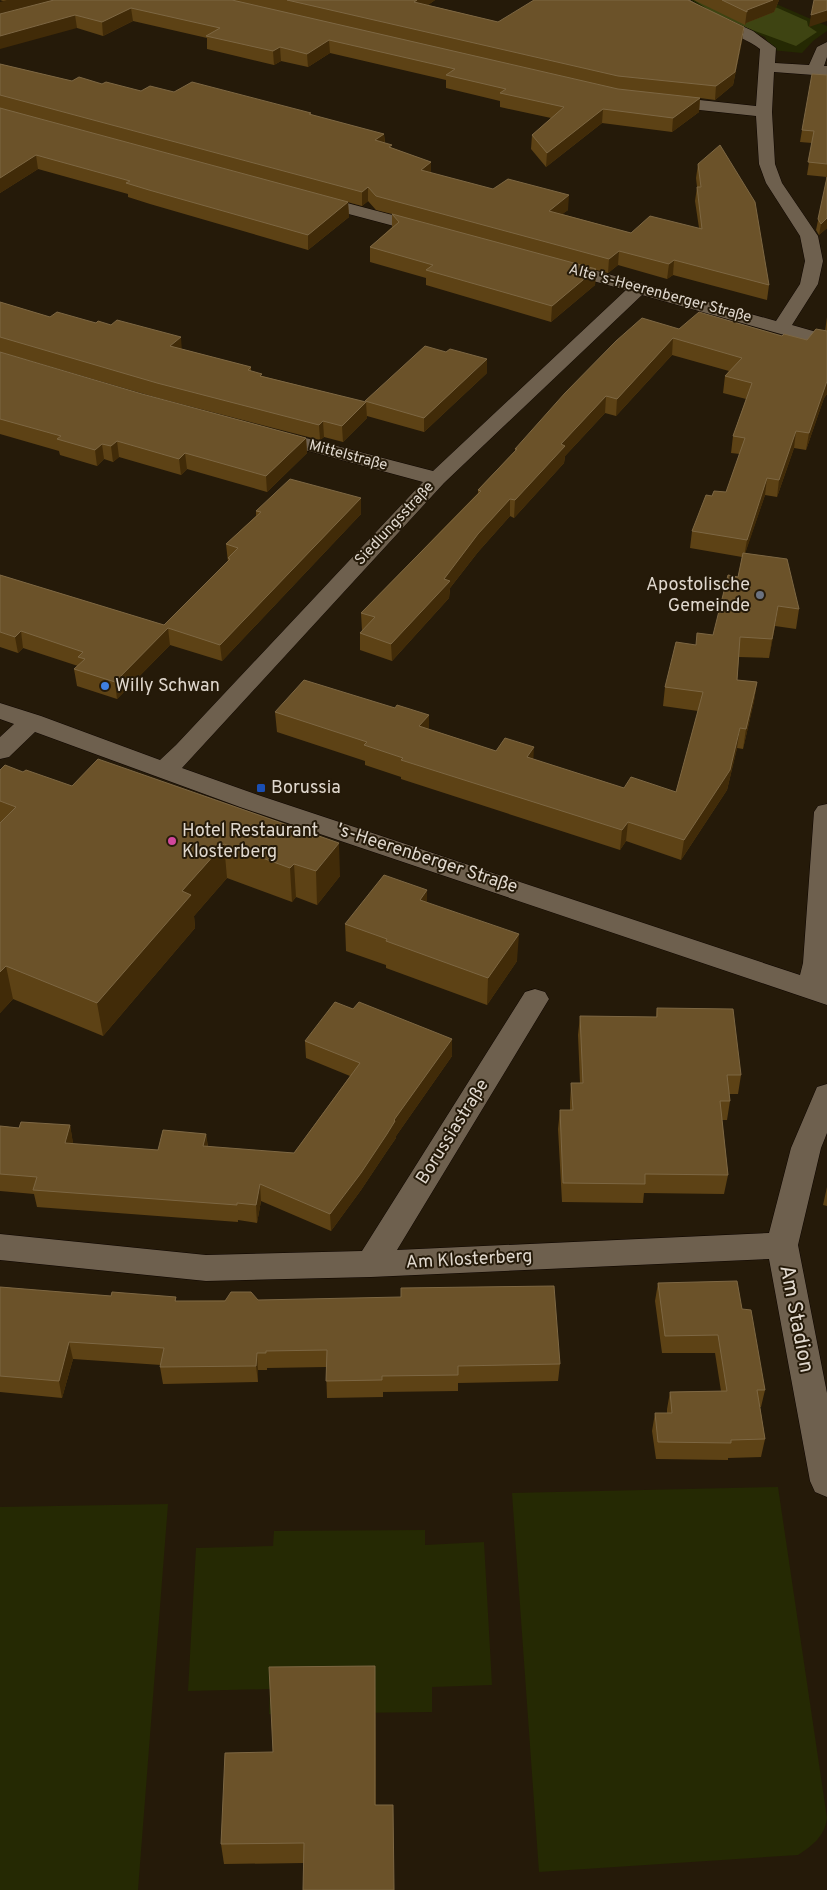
<svg xmlns="http://www.w3.org/2000/svg" width="827" height="1890" viewBox="0 0 827 1890" font-family="Overpass,sans-serif">
<style>
.green{fill:#252903}
.forest{fill:#3e4412}
.lines{fill:none;stroke-linecap:round;stroke-linejoin:round}
.minor-casing{stroke:#0e0500;stroke-width:1}
.minor{fill:#6e604e;fill-rule:evenodd}
.wall{fill:#5d4215}
.shaded-wall{fill:#412b08}
.building{fill:#6b5229;stroke:#7d6743}
.worship-dot{fill:#6b7280;stroke:#251a09;stroke-width:2}
.shop-dot{fill:#3f7fe0;stroke:#251a09;stroke-width:2}
.transit-dot{fill:#1a4fb4;stroke:#251a09;stroke-width:2}
.hotel-dot{fill:#d1479c;stroke:#251a09;stroke-width:2}
.labels{text-anchor:middle;dominant-baseline:central;stroke-width:4;stroke-linejoin:round;paint-order:stroke}
.far-street-label{font-size:15px;fill:#e0d8ce;stroke:#251a09}
.poi-label{font-size:18px;fill:#e0d8ce;stroke:#251a09;text-anchor:start}
.street-label{font-size:18px;fill:#e0d8ce;stroke:#251a09}
.near-street-label{font-size:21px;fill:#e0d8ce;stroke:#251a09}
</style>
<rect width="100%" height="100%" fill="#251a09"/>
<g class="green">
<polygon points="690,0 767,0 827,26 827,31 813,41 802,53 771,50 765,37 723,20"/>
<path d="M778 1487 827 1818C825 1836 812 1846 798 1855L539 1872 512 1493Z"/>
<polygon points="168,1504 138,1890 0,1890 0,1507"/>
<polygon points="425,1530 425,1545 484,1542 492,1685 432,1687 432,1712 269,1714 270,1689 188,1691 196,1548 273,1546 274,1531"/>
</g>
<polygon class="forest" points="694,0 760,0 807,21 808,26 817,32 796,46 722,19"/>
<g class="lines">
<g class="minor-casing">
<g id="minor">
<path d="M674 0H690L707 10 753 31 776 48 775 63 809 65 817 47 827 42V57L824 66H827V76L774 72 772 112 775 164 782 183 818 236 823 261 818 284 792 325 827 335V347L642 295 444 483 182 768 258 795 800 975 803 963 814 812 818 806 827 804V1005L240 807 35 732 9 757 0 759V737L14 724 0 719V703L41 716 160 760 176 745 423 482 264 439 261 435 264 431 271 429 433 471 626 290 553 270 550 266 553 262 559 261 565 262 776 321 800 284 805 261 800 236 766 183 759 164 756 116 662 106 656 104 654 101 656 98 662 96 756 106 760 49C738 32 689 20 674 0Z"/>
<polygon points="313,194 434,226 437,230 434,234 428,235 307,203 304,199 307,195"/>
<polygon points="535,989 545,992 549,999 397,1250 769,1233 791,1148 817,1087 827,1084 827,1133 821,1148 798,1245 827,1393 827,1497 815,1492 810,1481 769,1259 371,1277 206,1281 0,1260 0,1234 206,1255 362,1251 525,992"/>
</g>
</g>
<use href="#minor" class="minor"/>
</g>
<g class="wall">
<polygon points="0,0 435,0 428,5 498,22 691,2 744,27 742,41 733,85 715,100 700,98 699,112 672,132 602,123 546,167 531,149 532,135 551,118 500,107 500,101 446,88 446,80 330,53 308,67 281,61 274,65 207,49 207,38 133,21 103,36 77,28"/>
<polygon points="694,0 779,0 774,12 746,23 745,25"/>
<polygon points="0,64 72,81 102,84 141,91 174,92 311,115 384,134 385,143 392,148 431,162 431,173 568,210 562,214 631,233 699,228 695,201 697,187 696,178 698,164 769,285 767,300 673,275 667,279 618,265 608,273 596,270 595,285 551,322 426,285 426,278 370,262 370,247 392,227 392,214 376,210 368,201 362,206 152,149 348,202 349,217 308,250 150,204 128,197 128,194 38,169 0,193"/>
<polygon points="827,75 827,177 807,175 812,143 800,142 802,130"/>
<polygon points="827,177 827,228 819,235 816,230"/>
<polygon points="0,302 50,317 182,349 251,367 251,371 262,376 365,402 487,373 424,432 367,416 367,418 343,442 324,437 320,440 158,398 0,352"/>
<polygon points="827,317 827,394 824,398 806,450 794,448 777,497 765,495 745,553 799,609 796,629 775,626 769,658 739,657 737,680 757,682 754,701 743,749 737,748 727,790 681,860 626,841 620,850 401,779 401,777 365,765 365,761 277,732 275,712 395,708 429,715 429,729 496,751 533,759 624,788 676,792 698,711 663,706 665,687 696,645 713,635 738,577 742,557 690,548 692,531 712,496 726,492 740,454 731,453 733,436 746,399 723,393 725,376 729,371 672,355 616,416 605,413 565,456 564,463 514,518 510,516 478,552 450,588 449,598 392,661 360,650 360,633 362,631 361,613 478,493 478,490 515,451 515,449 679,329 782,336 807,340 825,331"/>
<polygon points="0,352 142,394 306,438 307,453 267,492 187,469 181,475 119,457 113,462 104,459 97,466 60,455 59,451 0,434"/>
<polygon points="361,498 361,514 222,661 170,645 117,699 77,686 74,669 78,666 23,648 18,653 0,647 0,575 164,625 228,562 226,544 256,516 256,511"/>
<polygon points="0,770 23,772 340,876 317,905 296,897 292,902 227,878 194,916 195,928 103,1036 13,999 0,1013"/>
<polygon points="427,903 517,961 487,1005 386,968 386,965 346,951 345,924"/>
<polygon points="657,1008 741,1075 738,1094 729,1094 730,1101 727,1120 722,1120 728,1175 724,1194 644,1193 643,1203 562,1202 558,1129 560,1110 570,1110 570,1102 571,1083 580,1083 578,1035 580,1016 656,1017"/>
<polygon points="305,1041 452,1056 396,1136 396,1138 387,1151 361,1190 331,1231 261,1201 257,1223 238,1220 238,1222 37,1207 34,1194 0,1191 0,1126 19,1128 70,1125 73,1144 158,1150 206,1134 208,1147 294,1153 350,1076 306,1058"/>
<polygon points="827,1187 827,1206 823,1205"/>
<polygon points="658,1283 742,1309 765,1390 761,1407 760,1407 765,1439 761,1457 728,1458 728,1460 656,1459 652,1431 655,1413 667,1413 667,1409 670,1392 721,1391 715,1353 662,1353 655,1301"/>
<polygon points="0,1287 111,1296 176,1297 176,1301 258,1300 560,1364 558,1381 458,1383 458,1391 383,1392 383,1397 327,1398 326,1367 267,1368 267,1370 258,1370 258,1382 163,1384 160,1367 161,1365 73,1359 62,1398 0,1392"/>
<polygon points="375,1666 376,1805 304,1863 224,1864 221,1844 273,1752"/>
</g>
<g class="shaded-wall">
<polygon points="7,0 57,0 0,15 0,2"/>
<polygon points="417,0 435,0 414,15 414,2"/>
<polygon points="773,0 779,0 774,12 746,23 745,25 747,10"/>
<polygon points="131,8 133,21 103,36 102,22"/>
<polygon points="827,10 827,21 809,27 811,15"/>
<polygon points="75,15 77,28 0,49 0,36"/>
<polygon points="744,27 742,41 733,85 715,100 716,86"/>
<polygon points="329,40 330,53 308,67 307,54"/>
<polygon points="280,47 281,61 274,65 273,51"/>
<polygon points="700,98 699,112 672,132 673,118"/>
<polygon points="603,109 602,123 546,167 547,153"/>
<polygon points="384,134 385,148 375,140"/>
<polygon points="36,155 38,169 0,193 0,178"/>
<polygon points="431,162 431,177 421,170"/>
<polygon points="368,187 368,201 362,206 362,192"/>
<polygon points="569,195 568,210 548,225 549,211"/>
<polygon points="348,202 349,217 308,250 308,235"/>
<polygon points="827,218 827,228 819,235 821,224"/>
<polygon points="619,251 618,265 608,273 609,259"/>
<polygon points="674,260 673,275 667,279 669,264"/>
<polygon points="596,269 595,285 551,322 552,306"/>
<polygon points="181,337 182,352 170,346"/>
<polygon points="673,338 672,355 616,416 617,399"/>
<polygon points="487,359 487,373 424,432 424,418"/>
<polygon points="826,381 827,381 827,394 824,398 806,450 809,433"/>
<polygon points="606,396 605,413 565,456 564,463 514,518 515,500 561,444"/>
<polygon points="366,402 367,418 343,442 342,426"/>
<polygon points="323,421 324,437 320,440 319,425"/>
<polygon points="796,431 794,448 777,497 779,480"/>
<polygon points="306,438 307,453 267,492 266,476"/>
<polygon points="117,441 119,457 113,462 111,446"/>
<polygon points="102,444 104,459 97,466 95,450"/>
<polygon points="185,453 187,469 181,475 179,459"/>
<polygon points="767,478 765,495 744,557 747,540"/>
<polygon points="361,498 361,514 222,661 220,645"/>
<polygon points="510,499 510,516 478,552 450,588 449,598 392,661 391,644 444,579 478,534"/>
<polygon points="778,606 775,626 769,658 772,639"/>
<polygon points="168,628 170,645 117,699 115,682"/>
<polygon points="21,631 23,648 18,653 15,637"/>
<polygon points="757,682 754,701 743,749 746,729"/>
<polygon points="429,715 429,734 419,726"/>
<polygon points="740,728 737,748 727,790 681,860 684,840"/>
<polygon points="534,747 533,767 527,757"/>
<polygon points="628,822 626,841 620,850 622,830"/>
<polygon points="339,843 340,876 317,905 316,871"/>
<polygon points="224,844 227,878 194,916 195,928 103,1036 97,1003 182,891"/>
<polygon points="294,864 296,897 292,902 290,868"/>
<polygon points="427,890 427,917 420,900"/>
<polygon points="519,934 517,961 487,1005 488,978"/>
<polygon points="6,966 13,999 0,1013 0,972"/>
<polygon points="452,1039 452,1056 396,1136 396,1138 387,1151 361,1190 331,1231 330,1214 394,1120"/>
<polygon points="70,1125 73,1143 68,1160 65,1143"/>
<polygon points="206,1134 208,1151 203,1146"/>
<polygon points="260,1184 261,1201 257,1223 256,1205"/>
<polygon points="69,1342 73,1359 62,1398 59,1381"/>
<polygon points="257,1353 258,1370 258,1382 256,1366"/>
<polygon points="375,1666 375,1688 376,1826 375,1805"/>
</g>
<g class="building">
<polygon points="54,0 232,0 618,89 700,98 673,118 603,109 547,153 532,135 564,107 500,93 506,89 446,75 455,69 329,40 307,54 280,47 273,51 206,36 220,28 131,8 102,22 75,15 0,36 0,14"/>
<polygon points="287,0 417,0 414,2 498,22 534,0 688,0 744,27 735,72 716,86 618,76"/>
<polygon points="722,0 773,0 747,10 747,12"/>
<polygon points="814,0 827,0 827,10 811,15"/>
<polygon points="0,64 72,81 79,77 102,84 106,82 141,91 150,86 174,92 192,82 311,113 309,114 384,134 375,140 392,145 389,147 431,162 421,170 493,189 508,179 569,195 549,211 631,233 650,216 702,229 697,187 701,187 698,164 720,145 755,202 769,285 674,260 669,264 619,251 609,259 376,196 368,187 362,192 0,95"/>
<polygon points="812,74 827,75 827,164 808,162 814,131 802,130"/>
<polygon points="0,108 348,202 308,235 149,190 126,183 130,181 36,155 0,178"/>
<polygon points="827,177 827,218 821,224 818,219"/>
<polygon points="392,214 596,269 552,306 426,270 433,265 370,247 399,222"/>
<polygon points="0,302 50,317 57,312 96,323 98,321 111,325 117,320 181,337 170,346 251,367 248,370 262,374 260,376 366,402 342,426 323,421 319,425 157,383 0,337"/>
<polygon points="699,312 782,336 784,334 807,340 816,329 827,331 827,381 809,433 796,431 779,480 767,478 747,540 692,531 706,495 712,496 714,491 726,492 745,438 733,436 752,383 725,376 742,358 673,338 617,399 606,396 561,444 565,446 515,500 510,499 478,534 444,579 450,581 391,644 360,633 375,617 361,613 481,491 478,490 517,449 515,449 565,393 616,341 642,318 679,329"/>
<polygon points="425,346 446,352 450,349 487,359 424,418 365,401"/>
<polygon points="0,352 142,394 306,438 266,476 185,453 179,459 117,441 111,446 102,444 95,450 57,439 61,436 0,419"/>
<polygon points="290,479 361,498 220,645 168,628 115,682 74,669 85,659 78,657 83,652 21,631 15,637 0,632 0,575 164,625 230,559 228,558 238,548 226,544 261,512 256,511"/>
<polygon points="743,553 787,559 799,609 778,606 772,639 740,637 737,680 757,682 746,729 740,728 730,770 684,840 628,822 622,830 401,760 403,758 364,745 367,742 275,712 304,680 395,708 397,705 429,715 419,726 496,751 505,738 534,747 527,757 624,788 631,777 676,792 703,692 665,687 676,642 696,645 697,633 713,635 728,575 738,577"/>
<polygon points="98,759 339,843 316,871 294,864 290,868 224,844 182,891 191,895 97,1003 6,966 0,972 0,823 16,807 0,801 0,770 5,765 23,772 26,770 72,786"/>
<polygon points="384,875 427,890 420,900 519,934 488,978 386,941 387,939 345,924"/>
<polygon points="335,1002 353,1009 359,1002 452,1039 394,1120 395,1121 387,1134 361,1173 330,1214 260,1184 256,1205 237,1203 237,1205 33,1190 37,1177 0,1174 0,1126 19,1128 21,1122 70,1125 65,1143 158,1150 163,1130 206,1134 203,1146 294,1153 360,1063 305,1041"/>
<polygon points="657,1008 733,1009 741,1075 727,1075 730,1101 720,1101 728,1175 645,1174 645,1184 563,1183 560,1110 573,1110 571,1083 583,1083 580,1016 657,1017"/>
<polygon points="737,1281 742,1309 751,1310 765,1390 757,1390 765,1439 731,1440 731,1443 658,1442 655,1413 672,1413 670,1392 727,1391 718,1335 665,1336 658,1283"/>
<polygon points="554,1286 560,1364 458,1366 458,1375 382,1376 382,1380 326,1381 327,1350 266,1351 266,1353 257,1353 256,1366 160,1367 164,1348 69,1342 59,1381 0,1376 0,1287 111,1296 112,1292 176,1297 175,1301 225,1301 231,1292 251,1292 258,1300 401,1297 401,1288"/>
<polygon points="375,1666 375,1805 393,1805 394,1890 303,1890 304,1843 221,1844 225,1753 273,1752 269,1667"/>
</g>
<circle class="worship-dot" cx="760" cy="595" r="5"/>
<circle class="shop-dot" cx="105" cy="686" r="5"/>
<rect class="transit-dot" x="256" y="783" width="10" height="10" rx="2.5"/>
<circle class="hotel-dot" cx="172" cy="841" r="5"/>
<g class="labels">
<g class="far-street-label">
<text transform="translate(660 294) rotate(15)">Alte 's-Heerenberger Straße</text>
<text transform="translate(348 456) rotate(15)">Mittelstraße</text>
<text transform="translate(395 524) rotate(-47)">Siedlungsstraße</text>
</g>
<g class="poi-label">
<text x="750" y="585" text-anchor="end">Apostolische<tspan x="750" dy="21">Gemeinde</tspan></text>
<text x="115" y="686">Willy Schwan</text>
<text x="271" y="788">Borussia</text>
<text x="182" y="831">Hotel Restaurant<tspan x="182" dy="21">Klosterberg</tspan></text>
</g>
<g class="street-label">
<text transform="translate(427 859) rotate(18)">'s-Heerenberger Straße</text>
<text transform="translate(453 1132) rotate(-58)">Borussiastraße</text>
<text transform="translate(469 1260) rotate(-3)">Am Klosterberg</text>
</g>
<g class="near-street-label">
<text transform="translate(796 1319) rotate(79)">Am Stadion</text>
</g>
</g>
</svg>
